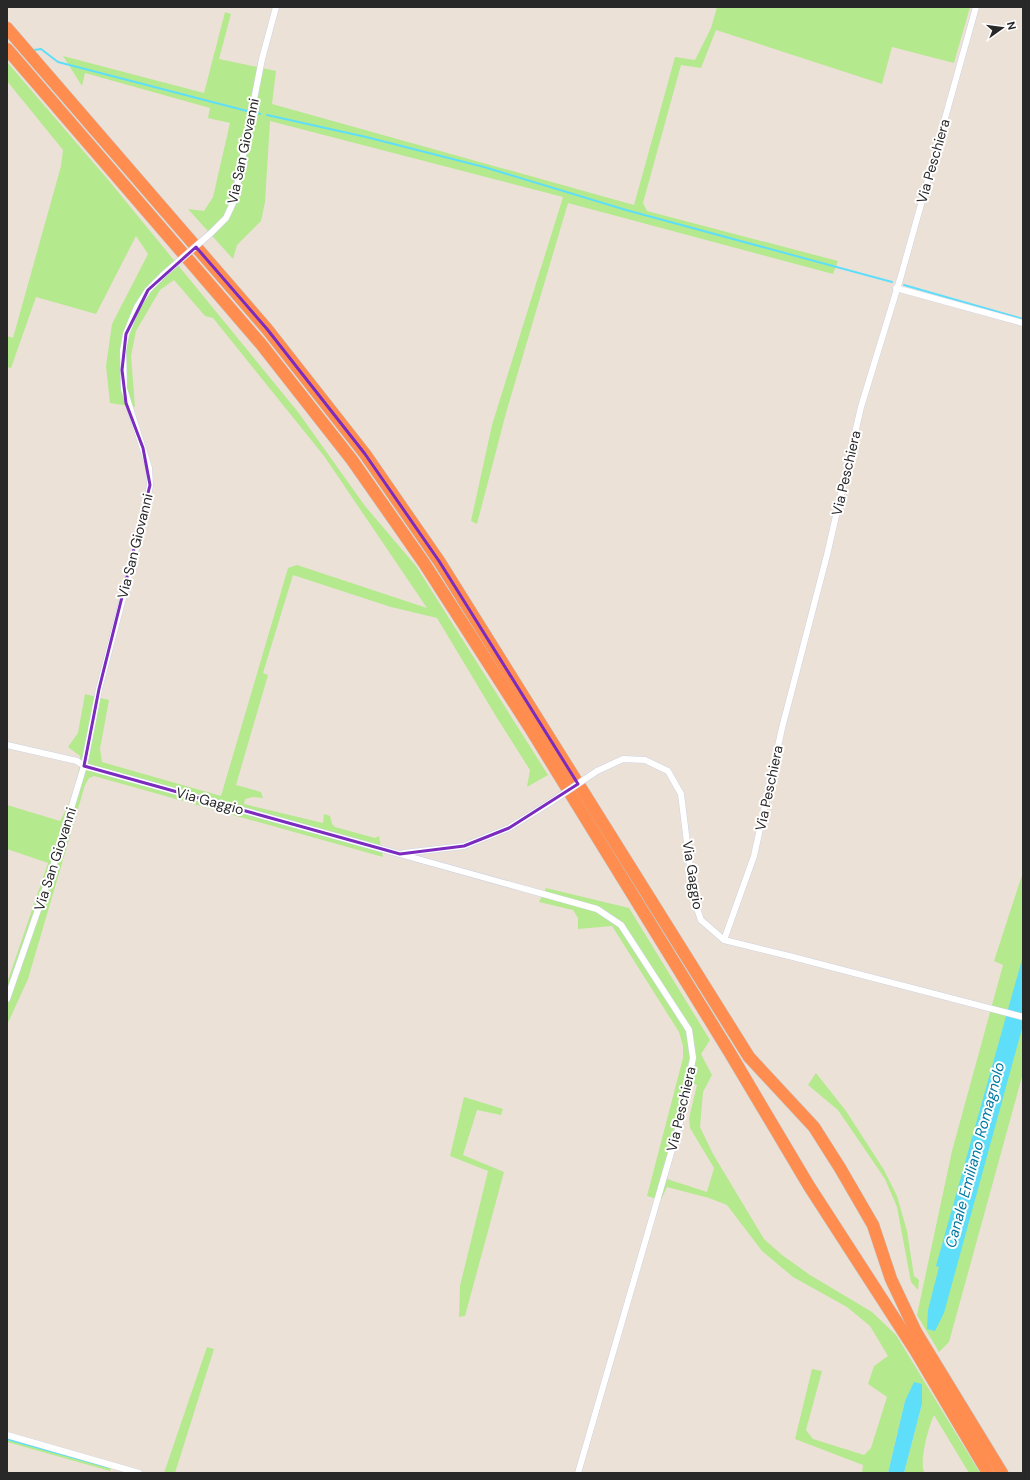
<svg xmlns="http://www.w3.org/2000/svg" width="1030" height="1480" viewBox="0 0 1030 1480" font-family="'DM Sans',sans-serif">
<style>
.green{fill:#b4e98e;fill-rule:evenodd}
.water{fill:#5fdefa}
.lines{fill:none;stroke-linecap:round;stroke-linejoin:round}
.stream{stroke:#5fdefa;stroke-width:2}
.street-casing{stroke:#cdd3e3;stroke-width:7}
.highway-casing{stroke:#c3c3c3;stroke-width:13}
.street{stroke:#fff;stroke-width:6}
.highway{stroke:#ff8d4f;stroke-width:12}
.street-bridge-casing{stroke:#cdd3e3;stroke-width:7;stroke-linecap:butt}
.street-bridge{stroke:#fff;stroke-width:6}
.marked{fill:none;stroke:#7b2cbf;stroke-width:3;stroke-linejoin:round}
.labels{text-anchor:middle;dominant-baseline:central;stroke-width:4;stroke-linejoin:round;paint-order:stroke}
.street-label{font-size:14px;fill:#282828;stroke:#fff}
.water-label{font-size:15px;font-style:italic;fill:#0179a3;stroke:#fff}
</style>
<rect width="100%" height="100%" fill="#ece1d7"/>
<g class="green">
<polygon points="717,7 970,7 954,63 892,47 882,84 716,30 701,68 681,65 643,203 647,211 838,261 833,274 568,203 506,413 477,524 471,521 492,425 563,197 270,121 265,202 261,221 237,245 233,259 188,209 204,211 213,197 230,123 208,118 210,108 85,73 82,86 63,56 204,93 225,12 231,14 219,59 276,71 272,104 634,205 675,57 695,60 711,28"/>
<path d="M7 62 110 182 298 412 365 506 416 566 548 775 527 787 530 770 497 718 437 618 391 607 293 575 263 673 268 675 236 785 261 792 263 798 253 797 245 799 244 804 323 823 324 814 330 816 332 824 335 827 375 838 379 836 383 857 94 776 89 778 85 785 28 979 7 1025V983L48 863 7 849V805L60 821C71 803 80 777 80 756L68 747 78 733 85 694 109 700 100 749 102 762 221 796 288 568 297 565 427 608 324 456 213 318 205 316 174 280 160 290 136 331 131 356 135 407 110 403 106 366 112 324 148 254 136 236 96 314 36 297 11 368 7 367V336L13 338 61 166 63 150 7 81Z"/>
<polygon points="1023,872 1023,1073 949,1342 939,1352 917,1315 952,1151 1003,965 994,961"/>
<path d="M546 888 629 908 710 1040 701 1054 712 1075 703 1092 700 1127 713 1154 764 1239 782 1255 810 1275 872 1312 896 1335 980 1473H969L934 1415C929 1425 918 1465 925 1473H904L922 1404 921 1395 915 1382 905 1401 888 1473H862L863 1465 795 1439 812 1369 822 1371 806 1430 813 1439 864 1455 871 1448 887 1397 868 1384 874 1366 888 1356 870 1326 847 1307 793 1277 762 1251 727 1205 709 1198 667 1187 661 1200 647 1196 683 1058V1046L679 1032 612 926 578 929V918L573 910 539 902ZM691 1083 697 1085 689 1118 690 1128 714 1168 707 1192 667 1179Z"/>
<polygon points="816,1073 846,1111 884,1170 897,1196 907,1231 914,1276 919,1280 918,1290 911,1282 897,1207 885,1179 838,1110 808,1085"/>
<polygon points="464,1097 503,1109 501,1115 477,1110 463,1155 504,1172 465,1316 459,1317 460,1286 488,1171 450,1156"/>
<polygon points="207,1347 214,1349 175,1473 164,1473"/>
<polygon points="7,1432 113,1463 110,1471 7,1442"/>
</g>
<g class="water">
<polygon points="1023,956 1023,1025 944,1313 935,1331 927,1329 928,1310 939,1267 936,1266"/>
<polygon points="914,1382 922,1384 922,1404 904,1473 888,1473 905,1401"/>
</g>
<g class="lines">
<g class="stream">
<polyline points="34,50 41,49 58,62 247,111"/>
<polyline points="259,113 260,114"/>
<polyline points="267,115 366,137 484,167 626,210 892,282"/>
<polyline points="904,285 1023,319"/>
<polyline points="7,1439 108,1467"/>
</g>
<g class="street-casing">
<g id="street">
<polyline points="211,233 226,218 234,201 262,59 276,7"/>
<polyline points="896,288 1023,323"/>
<polyline points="7,745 77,761 84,766 597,909 621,925 689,1030 693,1058 680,1122 578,1473"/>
<polyline points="597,771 623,759 645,760 668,771 681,794 694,900 701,920 724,940 789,956 1023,1017"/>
<polyline points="404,853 464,846 509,828 551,802"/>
<polyline points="724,940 754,856 782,728 827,555 861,407 901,276 976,7"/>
<polyline points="7,999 57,855 84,766 99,689 143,522 150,485 149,468 124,389 123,351 126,334 137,307 148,290 163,275"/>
<polyline points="7,1435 139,1473"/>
</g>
</g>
<g class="highway-casing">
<g id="highway">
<polyline points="7,28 267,329 365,454 439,561 749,1057 814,1127 840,1168 873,1225 891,1279 916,1332 1002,1473"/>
<polyline points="7,49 261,344 352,460 424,563 530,728 730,1053 809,1186 915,1350 988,1473"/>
</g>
</g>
<use href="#street" class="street"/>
<use href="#highway" class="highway"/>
<g class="street-bridge-casing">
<g id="street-bridge">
<polyline points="163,275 211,233"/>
<polyline points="551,802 597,771"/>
</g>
</g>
<use href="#street-bridge" class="street-bridge"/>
</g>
<path class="marked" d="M196 247 267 329 365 454 439 561 578 784 509 828 464 846 400 854 84 766 99 689 150 485 143 448 126 403 122 370 126 334 148 290Z"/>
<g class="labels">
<g class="street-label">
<text transform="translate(243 151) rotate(-78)">Via San Giovanni</text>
<text transform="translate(933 161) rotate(-74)">Via Peschiera</text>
<text transform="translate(846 473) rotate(-77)">Via Peschiera</text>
<text transform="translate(135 546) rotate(-76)">Via San Giovanni</text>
<text transform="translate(769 788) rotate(-78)">Via Peschiera</text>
<text transform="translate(210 801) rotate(15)">Via Gaggio</text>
<text transform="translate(55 859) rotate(-72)">Via San Giovanni</text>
<text transform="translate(693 875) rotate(81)">Via Gaggio</text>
<text transform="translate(681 1109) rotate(-77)">Via Peschiera</text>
</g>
<g class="water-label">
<text transform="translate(975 1155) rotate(-75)">Canale Emiliano Romagnolo</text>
</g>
</g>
<rect width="1030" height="1480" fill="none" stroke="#282828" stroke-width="16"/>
<g transform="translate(1002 28) rotate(76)" stroke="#ffffff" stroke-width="3" paint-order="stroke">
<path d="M0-3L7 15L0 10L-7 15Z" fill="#282828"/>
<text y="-6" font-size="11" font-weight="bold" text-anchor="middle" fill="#282828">N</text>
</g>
</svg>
